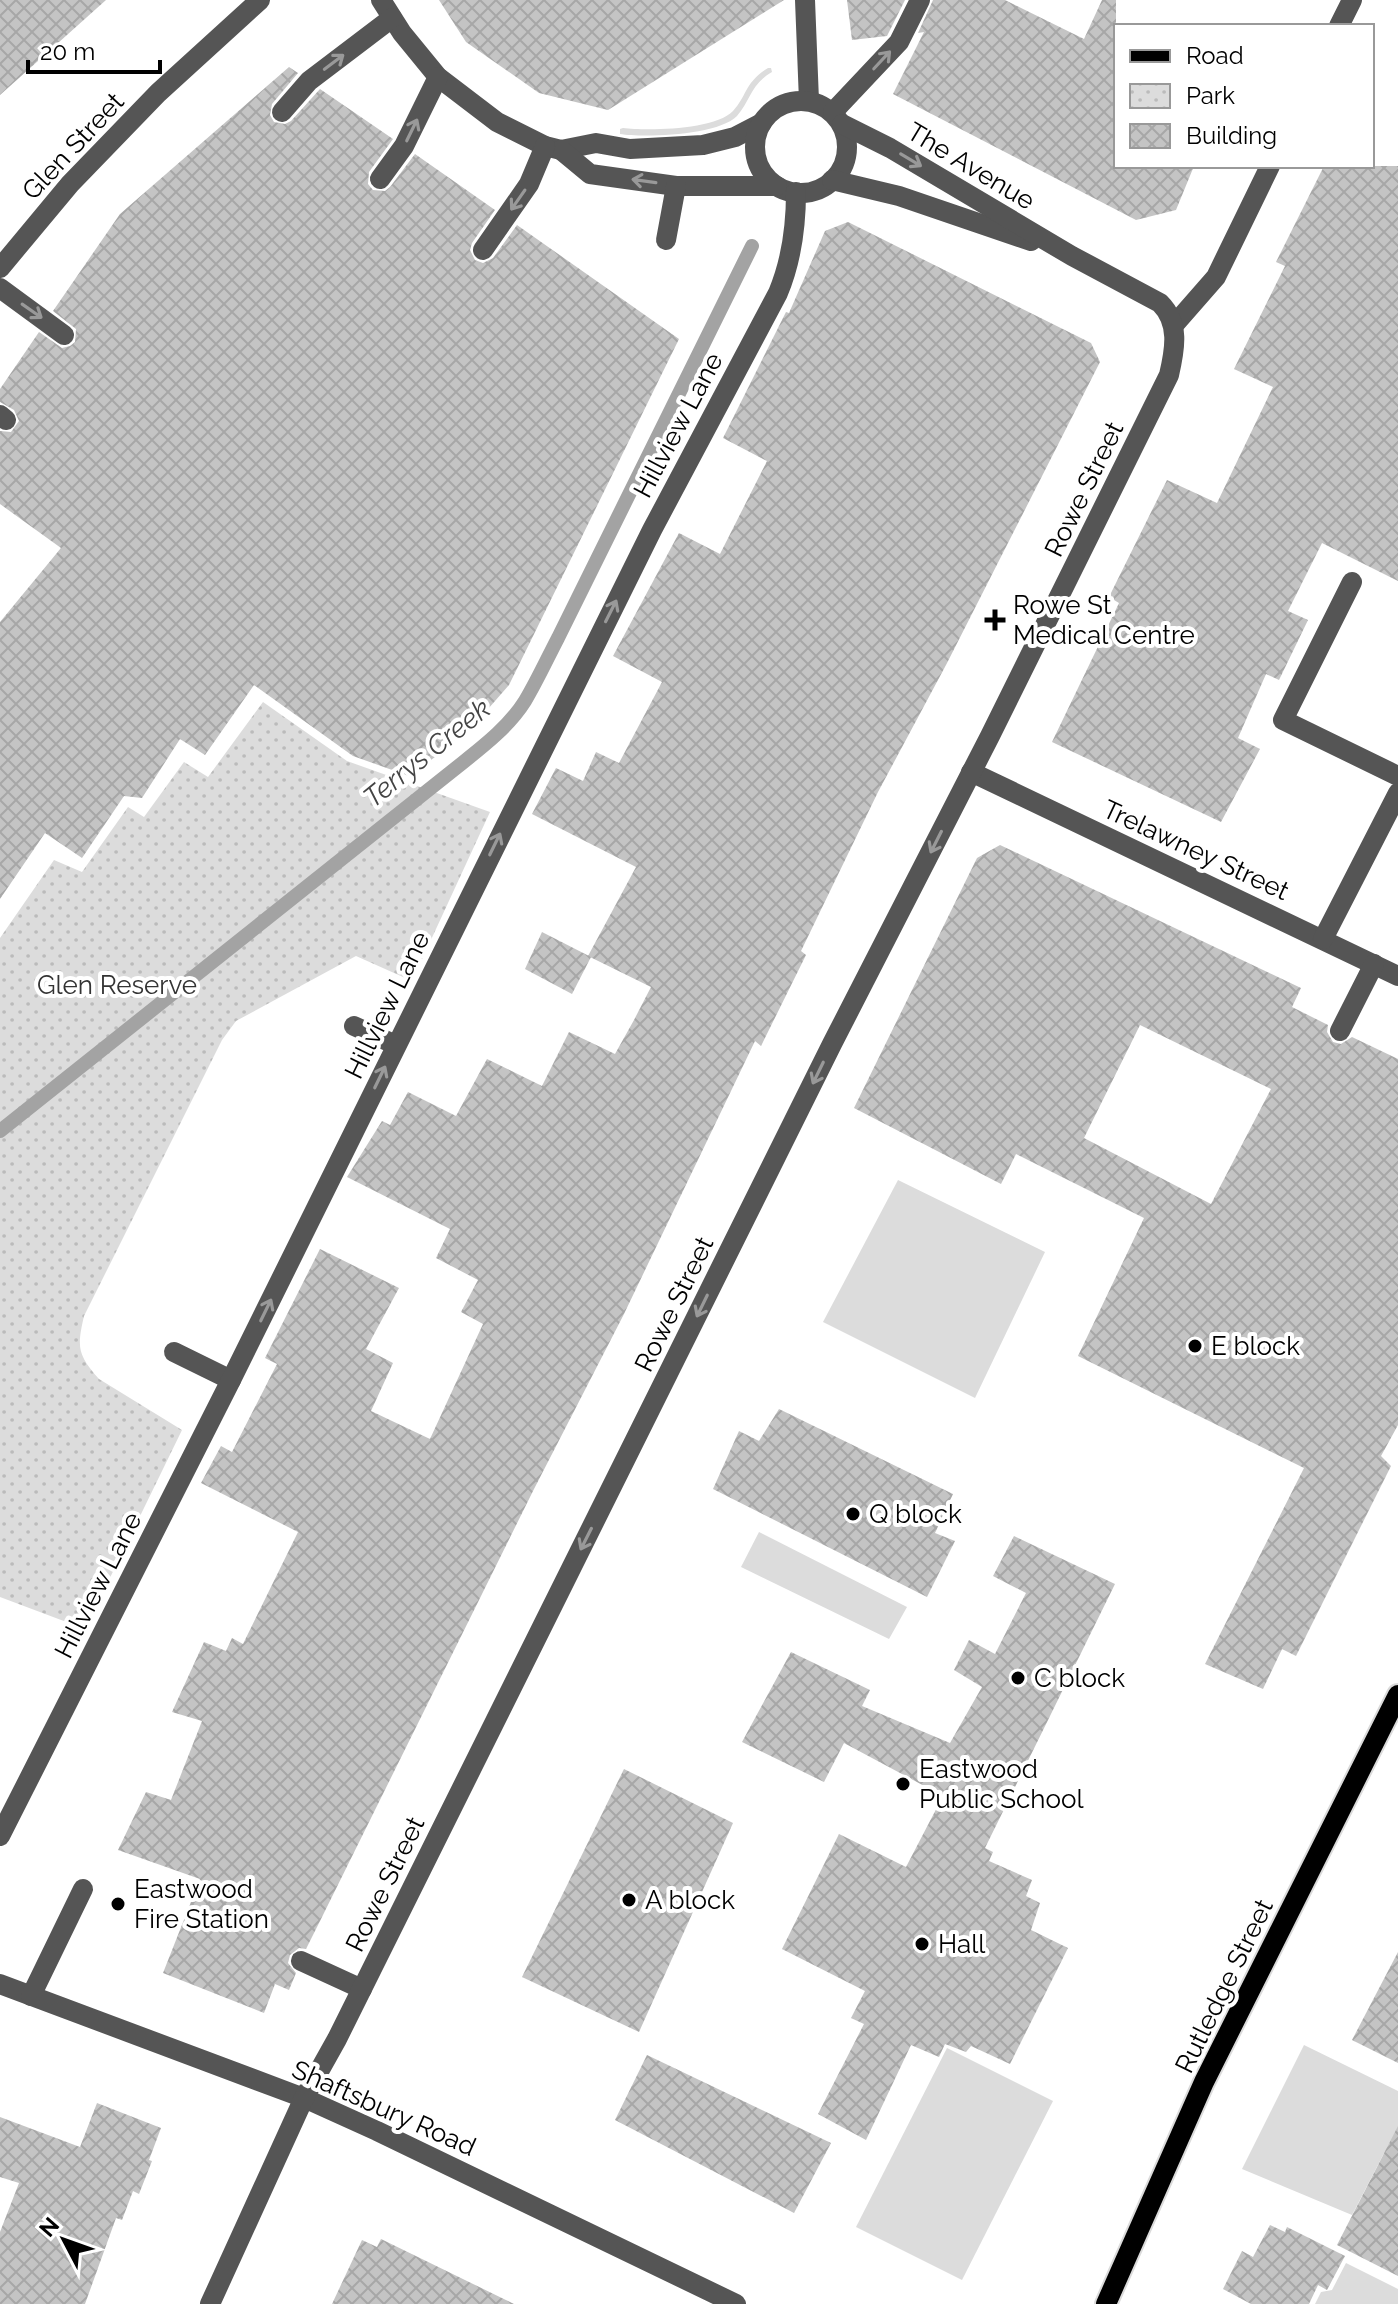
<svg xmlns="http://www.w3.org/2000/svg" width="1398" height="2304" viewBox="0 0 1398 2304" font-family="Raleway,sans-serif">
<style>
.green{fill:#dcdcdc}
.park{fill:url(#park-dots)}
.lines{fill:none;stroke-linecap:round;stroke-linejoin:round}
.stream{stroke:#a3a3a3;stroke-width:14}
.building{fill:url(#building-cross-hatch);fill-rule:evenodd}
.major-casing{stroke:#dbdbdb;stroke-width:24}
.minor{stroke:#555;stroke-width:20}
.major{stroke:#000;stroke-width:20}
.oneway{stroke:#999}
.poi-dot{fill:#000;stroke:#fff;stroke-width:3}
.labels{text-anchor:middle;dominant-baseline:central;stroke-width:8;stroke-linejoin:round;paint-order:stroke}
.street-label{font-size:26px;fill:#000;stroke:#fff}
.poi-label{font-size:26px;fill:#000;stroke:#fff;text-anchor:start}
.park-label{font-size:26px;fill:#333;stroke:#fff}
.water-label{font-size:28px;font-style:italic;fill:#444;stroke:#fff}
</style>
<defs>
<pattern id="park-dots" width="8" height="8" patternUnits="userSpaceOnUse" patternTransform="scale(2)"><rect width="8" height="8" fill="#dcdcdc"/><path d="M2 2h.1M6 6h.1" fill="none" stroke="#bbb" stroke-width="1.8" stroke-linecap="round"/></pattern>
<pattern id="building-cross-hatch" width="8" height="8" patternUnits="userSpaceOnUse" patternTransform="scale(2)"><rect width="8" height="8" fill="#c4c4c4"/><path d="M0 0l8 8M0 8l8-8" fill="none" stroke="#a7a7a7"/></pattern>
</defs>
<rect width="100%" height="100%" fill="#fff"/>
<g class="green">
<path d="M768 68H771L772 72C750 85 751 100 737 116 719 135 645 138 620 134V129L623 128C647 131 715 130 733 111 747 96 745 82 768 68Z"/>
<polygon points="898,1180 1045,1252 975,1398 823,1322"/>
<polygon points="759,1532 907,1607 889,1639 741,1567"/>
<polygon points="1304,2045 1398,2091 1398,2159 1384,2153 1352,2215 1242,2169"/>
<polygon points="947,2048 1053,2101 962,2280 856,2227"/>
<polygon points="1346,2263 1398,2289 1398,2304 1315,2304 1321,2292 1332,2290"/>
</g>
<path class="park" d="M263 702 347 761 490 812 412 981 356 956 236 1021 222 1040 84 1316C77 1347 77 1354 99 1379L182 1430 85 1629 0 1597V938L54 860 82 872 128 807 144 817 184 762 208 777Z"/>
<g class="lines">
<path class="stream" d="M0 1131 456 768C481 748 508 728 525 701 537 681 547 659 558 638L752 246"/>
</g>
<g class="building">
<polygon points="0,0 106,0 0,95"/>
<polygon points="439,0 784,0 608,110 539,93 466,42"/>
<polygon points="847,0 905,0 887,36 852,40"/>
<polygon points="933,0 1005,0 1084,39 1102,0 1116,0 1116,166 1194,166 1176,210 1136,220 893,94 924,32 918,33"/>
<polygon points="289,67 298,73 272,104 270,115 274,122 285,124 291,121 320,89 393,139 369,172 368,184 373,190 385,191 390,187 415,154 495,210 472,243 470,250 475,260 483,263 493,258 517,225 679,339 509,685 481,717 435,757 409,776 353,756 254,685 205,755 180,739 142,798 124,796 82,858 45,833 0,899 0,622 61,548 0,504 0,431 11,432 19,421 14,410 0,402 0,389 39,332 62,348 70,346 75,342 76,329 53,311 120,214"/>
<polygon points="1324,166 1398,166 1398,581 1322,543 1288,611 1308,620 1279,680 1266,674 1238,738 1260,749 1221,822 1052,742 1119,603 1109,597 1167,480 1217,503 1273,387 1234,369 1285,266 1276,262"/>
<polygon points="848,222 1091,343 1100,362 946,665 878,792 801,951 806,955 761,1046 755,1041 623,1316 534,1489 321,1919 306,1949 299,1948 290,1955 288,1963 296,1973 289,1990 275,1984 264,2013 163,1973 200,1879 118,1850 146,1792 171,1800 202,1721 172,1712 204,1642 226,1651 232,1638 243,1644 298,1532 201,1483 221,1446 232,1452 277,1364 265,1358 320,1249 399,1288 366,1349 393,1363 371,1411 430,1439 483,1324 461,1312 478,1280 436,1258 450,1229 347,1177 382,1121 390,1125 408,1092 456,1116 487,1059 542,1086 569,1032 615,1054 634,1020 651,987 588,956 636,867 532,814 556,768 583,781 596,752 619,763 662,682 613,656 679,533 720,554 767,461 723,438 786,312 789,313 825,231"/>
<path d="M1000 845 1301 988 1292 1007 1328 1025 1327 1032 1333 1042 1341 1044 1352 1037 1398 1059V1425L1381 1456 1391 1466 1296 1656 1282 1649 1263 1689 1205 1664 1304 1468 1078 1356 1144 1218 1016 1154 1001 1184 854 1108 977 858ZM1140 1025 1271 1089 1211 1204 1084 1138Z"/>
<polygon points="542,932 591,957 572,994 525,969"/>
<polygon points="779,1409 953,1494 935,1533 955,1541 927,1597 713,1489 739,1431 759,1441"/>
<polygon points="1014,1536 1115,1584 985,1848 993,1852 989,1861 1032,1880 1026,1896 1040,1903 1031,1930 1068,1948 1010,2064 971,2046 966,2052 945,2044 939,2057 911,2045 866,2140 818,2114 864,2024 851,2018 865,1991 782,1949 839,1834 906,1867 943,1796 844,1743 824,1782 742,1742 791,1652 870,1690 862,1706 950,1743 982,1687 954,1670 969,1640 995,1654 1026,1593 993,1576"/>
<polygon points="624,1769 733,1823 639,2032 522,1977"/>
<polygon points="1398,1952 1398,2063 1352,2040"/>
<polygon points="647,2055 831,2143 794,2213 615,2120"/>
<polygon points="97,2103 161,2128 149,2160 152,2161 139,2194 133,2191 122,2220 116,2218 85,2304 0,2304 0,2232 19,2183 0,2177 0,2117 80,2147"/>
<polygon points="1398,2126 1398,2276 1337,2245"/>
<polygon points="1270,2225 1285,2232 1287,2227 1345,2256 1327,2290 1318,2285 1309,2304 1251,2304 1223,2289 1242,2251 1253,2257"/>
<polygon points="381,2239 422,2259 514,2304 332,2304 362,2240 377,2247"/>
</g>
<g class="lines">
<g class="major-casing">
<polyline id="major" points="1106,2304 1204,2082 1398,1695"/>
</g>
<g class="minor">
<polyline points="381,0 402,33 438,77 497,122 545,146 561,150 596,143 630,149 703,145 735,137 762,123"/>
<polyline points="805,0 809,101"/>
<polyline points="1339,26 1352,0"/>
<circle cx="801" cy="147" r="46"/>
<polyline points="282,112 309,81 392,18"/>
<polyline points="833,112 899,42 920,0"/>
<polyline points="561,150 590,174 676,186 777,186"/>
<polyline points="380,179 404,146 438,77"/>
<polyline points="832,180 899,196 1031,241"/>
<polyline points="666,240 676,186"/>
<polyline points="483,250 529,184 545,146"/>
<polyline points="0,268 70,184 158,93 260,0"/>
<polyline points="0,288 64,335"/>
<polyline points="1174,325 1216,277 1270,166"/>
<polyline points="0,415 6,420"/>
<polyline points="1352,582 1283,720 1398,776"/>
<polyline points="971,772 1398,976"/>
<polyline points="1323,939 1398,793"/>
<polyline points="354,1026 396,1045"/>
<polyline points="1340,1031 1374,964"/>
<polyline points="174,1352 231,1380"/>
<path d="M0 1836 231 1380 652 530 778 293C791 262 796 225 796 192"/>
<polyline points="301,1961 362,1989"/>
<polyline points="0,1984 304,2098 377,2131 736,2304"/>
<polyline points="31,1996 83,1889"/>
<path d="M210 2304 304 2098 337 2039 832 1044 990 736 1169 375C1175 349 1180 323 1160 303L1072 256 890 148 842 124"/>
</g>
<use href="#major" class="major"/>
</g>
<defs><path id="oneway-shaft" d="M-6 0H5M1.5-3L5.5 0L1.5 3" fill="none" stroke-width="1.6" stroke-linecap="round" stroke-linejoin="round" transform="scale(2)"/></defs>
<g class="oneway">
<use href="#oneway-shaft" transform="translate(882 60) rotate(-47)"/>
<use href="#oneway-shaft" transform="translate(334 62) rotate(-37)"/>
<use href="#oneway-shaft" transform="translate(412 130) rotate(-64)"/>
<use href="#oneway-shaft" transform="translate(911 160) rotate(31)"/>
<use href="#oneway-shaft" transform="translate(644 181) rotate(-172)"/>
<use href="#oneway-shaft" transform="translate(518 200) rotate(125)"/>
<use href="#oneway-shaft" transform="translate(32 311) rotate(35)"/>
<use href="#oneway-shaft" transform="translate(611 611) rotate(-63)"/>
<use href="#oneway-shaft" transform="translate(936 842) rotate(117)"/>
<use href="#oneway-shaft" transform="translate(495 844) rotate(-64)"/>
<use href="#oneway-shaft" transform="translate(818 1073) rotate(116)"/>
<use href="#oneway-shaft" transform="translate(380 1077) rotate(-64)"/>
<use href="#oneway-shaft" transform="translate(702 1306) rotate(116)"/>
<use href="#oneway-shaft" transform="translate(266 1310) rotate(-64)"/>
<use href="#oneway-shaft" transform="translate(586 1539) rotate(117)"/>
</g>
<g class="poi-dot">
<path d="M991 608h8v8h8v8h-8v8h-8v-8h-8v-8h8z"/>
<circle cx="1195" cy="1346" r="8"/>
<circle cx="853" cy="1514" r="8"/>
<circle cx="1018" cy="1678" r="8"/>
<circle cx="903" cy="1784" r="8"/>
<circle cx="629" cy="1900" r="8"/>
<circle cx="118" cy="1904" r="8"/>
<circle cx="922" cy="1944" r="8"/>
</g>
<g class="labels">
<g class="street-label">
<text transform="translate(73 146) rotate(-47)">Glen Street</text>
<text transform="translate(971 166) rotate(31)">The Avenue</text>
<text transform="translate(678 425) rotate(-62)">Hillview Lane</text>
<text transform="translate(1084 489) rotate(-64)">Rowe Street</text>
<text transform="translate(1196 850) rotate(25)">Trelawney Street</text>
<text transform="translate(387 1005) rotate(-64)">Hillview Lane</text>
<text transform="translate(674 1304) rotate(-64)">Rowe Street</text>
<text transform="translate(98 1585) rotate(-63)">Hillview Lane</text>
<text transform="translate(385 1884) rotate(-64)">Rowe Street</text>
<text transform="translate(1224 1986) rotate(-64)">Rutledge Street</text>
<text transform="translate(384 2108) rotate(24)">Shaftsbury Road</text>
</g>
<g class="poi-label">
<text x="1013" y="605">Rowe St<tspan x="1013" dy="30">Medical Centre</tspan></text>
<text x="1211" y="1346">E block</text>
<text x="869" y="1514">Q block</text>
<text x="1034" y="1678">C block</text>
<text x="919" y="1769">Eastwood<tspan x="919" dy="30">Public School</tspan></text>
<text x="134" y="1889">Eastwood<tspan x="134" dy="30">Fire Station</tspan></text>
<text x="645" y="1900">A block</text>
<text x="938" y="1944">Hall</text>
</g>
<g class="park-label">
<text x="117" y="985">Glen Reserve</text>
</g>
<g class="water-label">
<text transform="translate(427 753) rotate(-39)">Terrys Creek</text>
</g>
</g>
<rect x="1114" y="24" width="260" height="144" fill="#ffffff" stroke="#999999" stroke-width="2"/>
<rect x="1130" y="50" width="40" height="12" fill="#000000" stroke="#999999" stroke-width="2"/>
<text x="1186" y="64" font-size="24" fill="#000000">Road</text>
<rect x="1130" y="84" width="40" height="24" fill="url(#park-dots)" stroke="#999999" stroke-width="2"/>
<text x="1186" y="104" font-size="24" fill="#000000">Park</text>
<rect x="1130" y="124" width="40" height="24" fill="url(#building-cross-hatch)" stroke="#999999" stroke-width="2"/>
<text x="1186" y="144" font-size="24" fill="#000000">Building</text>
<g transform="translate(64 2240) rotate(311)" stroke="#ffffff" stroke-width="6" paint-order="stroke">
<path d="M0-6L14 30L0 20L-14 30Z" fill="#000000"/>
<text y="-12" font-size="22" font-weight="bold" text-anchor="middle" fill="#000000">N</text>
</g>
<path d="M28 60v12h132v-12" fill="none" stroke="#000000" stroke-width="4"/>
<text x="40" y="60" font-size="24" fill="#000000" stroke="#ffffff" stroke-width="6" paint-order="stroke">20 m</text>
</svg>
